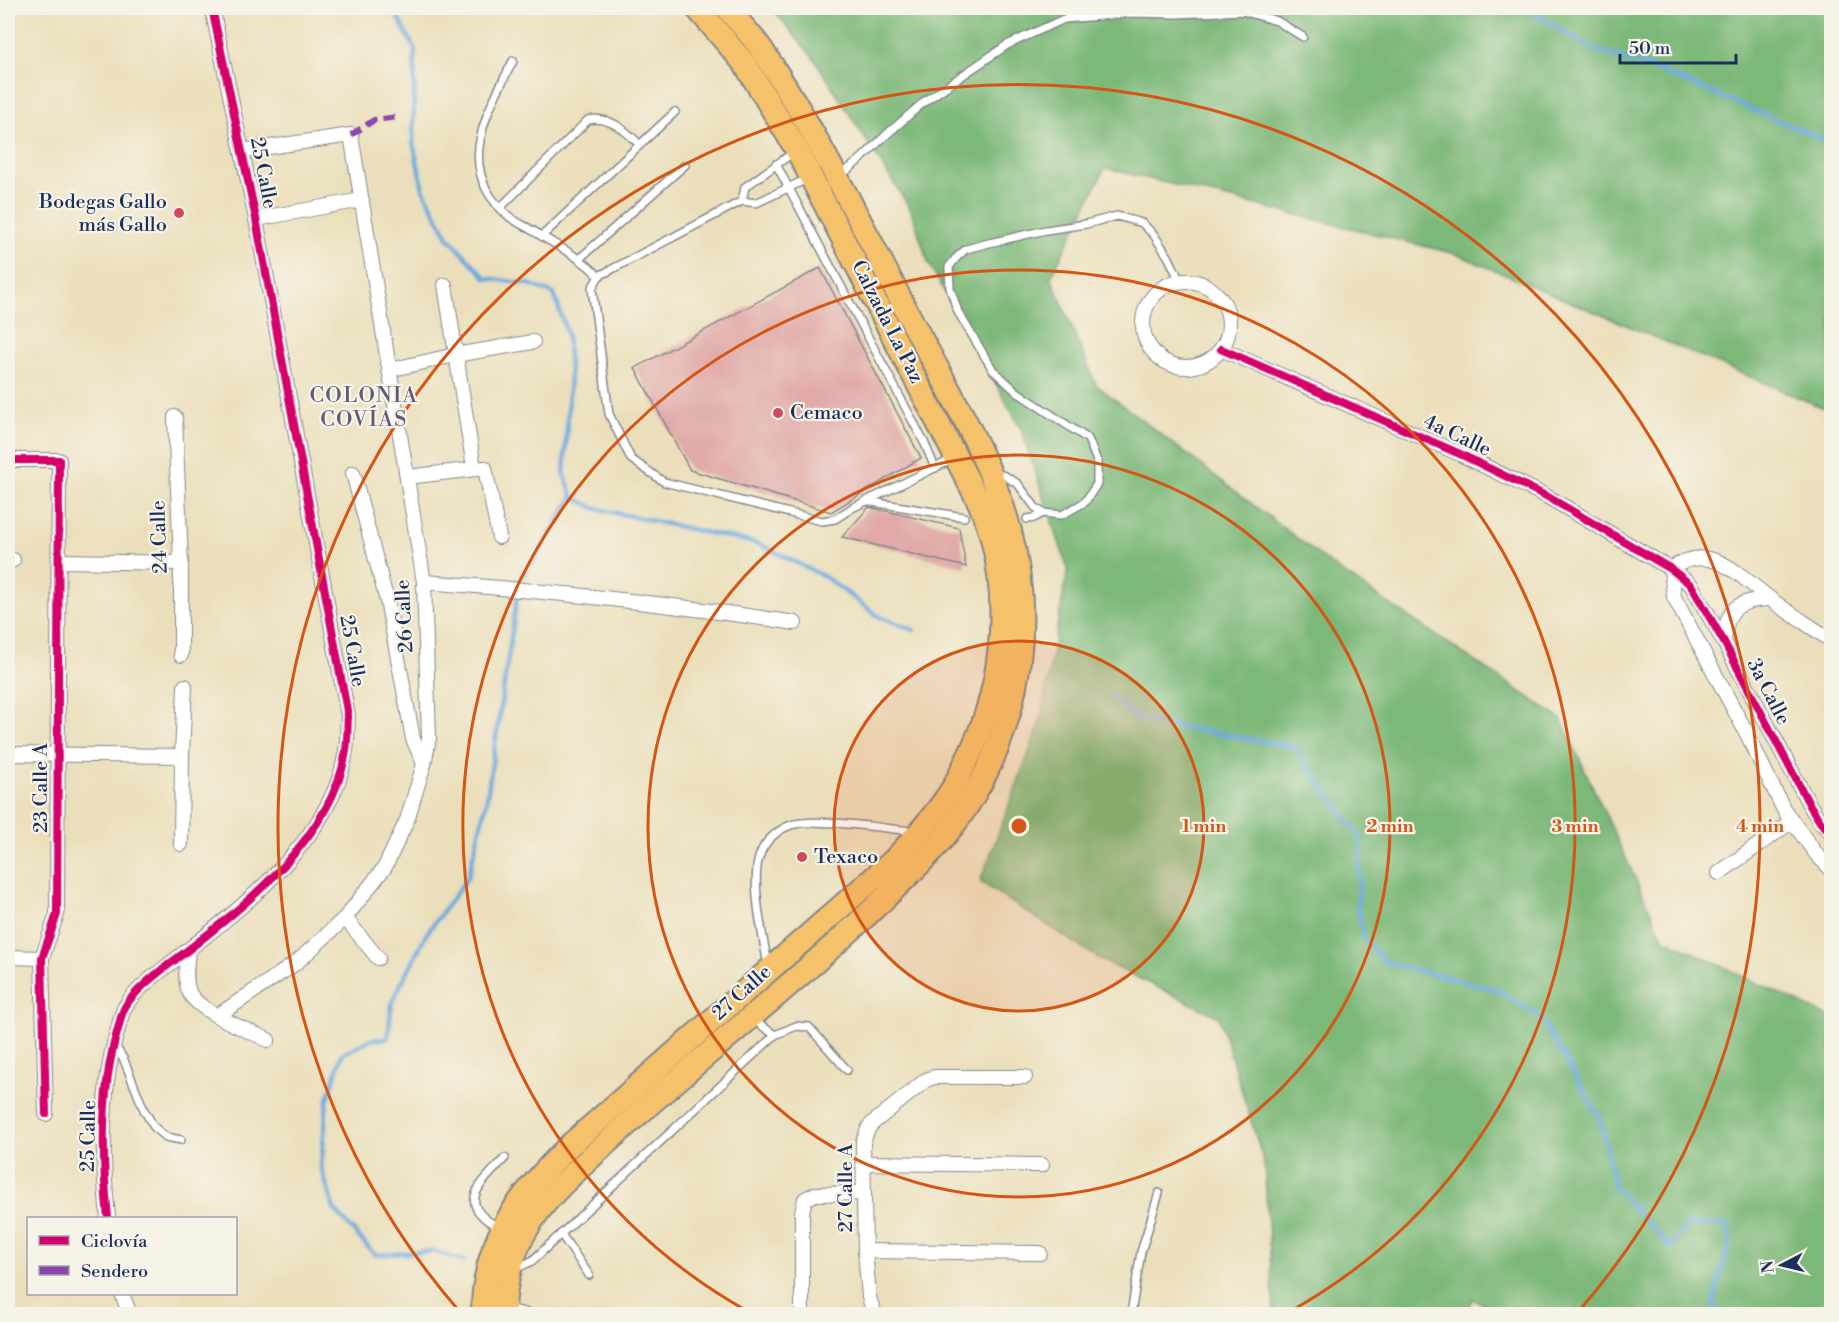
<svg xmlns="http://www.w3.org/2000/svg" width="1839" height="1322" viewBox="0 0 1839 1322" font-family="'Libre Bodoni',serif">
<style>
.forest{fill:#7bb878;stroke:#4b746b;stroke-width:1.5}
.lines{fill:none;stroke-linecap:round;stroke-linejoin:round}
.stream{stroke:#6ba9dd;stroke-width:4.5}
.building{fill:#e1aaa8}
.lane-casing{stroke:#83878c;stroke-width:10}
.street-casing{stroke:#83878c;stroke-width:16}
.primary-casing{stroke:#83878c;stroke-width:26}
.lane{stroke:#fff;stroke-width:7}
.street{stroke:#fff;stroke-width:14}
.primary{stroke:#f5c16b;stroke-width:22}
.quiet{stroke:#8e44ad;stroke-width:6;stroke-dasharray:12 6;stroke-linecap:butt}
.cycleway-casing{stroke:#f7f3e8;stroke-width:11}
.cycleway{stroke:#d6006c;stroke-width:8}
.ring{fill:none;stroke:#d45514;stroke-width:3}
.poi-dot{fill:#d1495b;stroke:#f7f3e8;stroke-width:2}
.labels{text-anchor:middle;dominant-baseline:central;stroke-width:4.5;stroke-linejoin:round;paint-order:stroke}
.street-label{font-size:20px;fill:#1b2f5e;stroke:#f7f3e8}
.poi-label{font-size:20px;fill:#1b2f5e;stroke:#f7f3e8;text-anchor:start}
.neighbourhood-label{font-size:21px;letter-spacing:1.5px;fill:#605a78;stroke:#f7f3e8}
.centre{fill:#d45514;stroke:#f7f3e8;stroke-width:3}
.ring-label{font-size:18px;text-anchor:middle;font-weight:bold;fill:#d45514;stroke:#f7f3e8;stroke-width:4.5;stroke-linejoin:round;paint-order:stroke}
</style>
<rect width="100%" height="100%" fill="#f7f3e8"/>
<filter id="ink" filterUnits="userSpaceOnUse"><feTurbulence type="fractalNoise" baseFrequency=".0167" numOctaves="2"/><feDisplacementMap in="SourceGraphic" scale="12" xChannelSelector="R" yChannelSelector="G"/><feConvolveMatrix kernelMatrix="1 2 1 2 8 2 1 2 1" color-interpolation-filters="sRGB"/></filter>
<filter id="wash" filterUnits="userSpaceOnUse"><feTurbulence type="fractalNoise" baseFrequency=".008" numOctaves="4" result="noise"/><feDisplacementMap in="SourceGraphic" scale="24" xChannelSelector="R" yChannelSelector="G"/><feGaussianBlur stdDeviation="1.35" result="paint"/><feColorMatrix in="noise" values="0 0 0 0 0 0 0 0 0 0 0 0 0 0 0 0 0 1.4 0 .05"/><feComposite in="paint" operator="in"/></filter>
<g filter="url(#wash)">
<rect width="100%" height="100%" fill="#ebdfbb"/>
<polygon class="forest" points="772,8 1831,8 1831,411 1456,254 1105,168 1051,277 1096,385 1336,568 1561,719 1663,938 1831,1018 1831,1314 1505,1314 1472,1299 1466,1314 1274,1314 1264,1163 1219,1017 1103,961 980,882 1039,726 1068,569 1021,429 928,262 911,210 815,60"/>
<g class="lines">
<g class="stream">
<polyline points="389,8 398,18 415,49 413,142 423,189 448,237 486,278 529,284 554,294 567,333 570,376 564,474 573,497 594,508 759,544 825,577 878,616 914,630"/>
<polyline points="1525,8 1595,50 1653,68 1832,143"/>
<polyline points="523,577 573,497"/>
<polyline points="1112,696 1137,719 1294,747 1361,839 1358,911 1365,940 1385,962 1498,990 1540,1017 1600,1118 1615,1188 1670,1247 1687,1225 1727,1225 1730,1241 1714,1300 1715,1314"/>
<polyline points="464,1261 433,1251 375,1255 334,1209 321,1167 327,1102 342,1054 370,1040 388,1038 392,1002 427,933 468,877 486,804 517,598"/>
</g>
</g>
<g id="blocks">
<g class="building">
<polygon points="820,268 921,458 831,512 690,470 635,368"/>
<polygon points="869,507 959,528 966,567 842,537"/>
</g>
</g>
</g>
<g filter="url(#ink)">
<use href="#blocks" fill-opacity="0" stroke="#83878c" stroke-width="1.5"/>
<g class="lines">
<g class="lane-casing">
<g id="lane">
<path d="M513 61C486 114 452 171 511 218 518 223 527 227 535 232 557 246 581 257 599 276"/>
<polyline points="776,164 925,444 935,468"/>
<polyline points="839,177 861,159 885,136 925,101 1007,45 1064,19 1135,13 1176,14 1242,11 1277,21 1303,37"/>
<polyline points="807,179 756,203 742,201 599,276 592,288 609,414 631,459 664,482 822,521 835,519 852,508 953,459"/>
<polyline points="742,201 745,187 794,152"/>
<path d="M501 207 588 120C610 116 625 130 640 145"/>
<polyline points="542,236 675,112"/>
<polyline points="579,259 685,165"/>
<polyline points="996,474 1005,476 1018,484 1035,507 1043,513 1062,515 1085,502 1097,484 1097,461 1088,439 1017,392 993,370 958,312 950,288 949,267 956,258 966,249 989,243 1046,230 1086,224 1117,216 1142,223 1154,235 1169,258 1180,281"/>
<polyline points="866,501 964,517"/>
<polyline points="1027,519 1034,518 1043,513"/>
<path d="M768 965C763 937 749 877 761 852 766 840 779 829 791 825 816 817 885 829 914 831"/>
<polyline points="752,1019 775,1035"/>
<polyline points="115,1046 124,1060 144,1110 154,1127 166,1137 181,1140"/>
<path d="M500 1228C453 1204 481 1184 505 1158"/>
<polyline points="561,1234 589,1275"/>
<polyline points="515,1269 532,1261 775,1035 796,1026 809,1027 847,1070"/>
<polyline points="508,1308 532,1314"/>
<polyline points="1131,1314 1141,1252 1159,1193"/>
</g>
</g>
<g class="street-casing">
<g id="street">
<polyline points="256,219 362,200"/>
<circle cx="1186" cy="324" r="43"/>
<polyline points="445,285 474,468"/>
<polyline points="1221,349 1460,454 1548,497 1671,569 1691,585 1724,642 1809,804 1821,823 1832,833"/>
<polyline points="389,370 455,355 533,342"/>
<polyline points="175,417 181,563 181,655"/>
<polyline points="8,460 59,460 57,914 42,958 46,1114"/>
<polyline points="353,473 388,605 413,739 424,764"/>
<polyline points="407,477 485,468 499,537"/>
<polyline points="8,560 13,560"/>
<polyline points="59,561 181,563"/>
<polyline points="1671,569 1674,597 1747,734 1784,810 1817,855 1832,870"/>
<path d="M1671 569C1712 539 1742 579 1773 601 1792 615 1812 627 1832 641"/>
<path d="M424 582C548 591 672 604 795 623"/>
<path d="M1724 642C1726 608 1738 600 1770 599"/>
<polyline points="8,754 182,756"/>
<polyline points="181,844 182,756 185,686"/>
<polyline points="1719,873 1792,821"/>
<polyline points="345,918 378,958"/>
<path d="M188 950C187 963 184 979 189 992 198 1012 248 1030 268 1040"/>
<polyline points="8,957 42,958"/>
<polyline points="217,1016 296,963 345,918 385,867 407,820 424,764 429,738 424,582 351,135 242,151"/>
<polyline points="863,1163 1042,1165"/>
<path d="M108 1218C102 1159 100 1087 118 1029 120 1022 121 1014 125 1007 136 987 170 964 188 950 249 902 331 836 345 756 348 743 347 729 348 716L256 219 212 8"/>
<polyline points="865,1251 1040,1253"/>
<polyline points="122,1294 130,1314"/>
<polyline points="802,1314 802,1212 805,1199 815,1194 864,1193"/>
<polyline points="874,1314 869,1297 865,1251 863,1142 869,1127 874,1122 926,1080 934,1077 1025,1077"/>
</g>
</g>
<g class="primary-casing">
<g id="primary">
<path d="M483 1314C482 1241 519 1195 569 1146L893 861C913 840 933 818 949 794 956 784 961 772 966 762 1001 695 1011 612 992 538 989 527 984 515 980 504L797 150 745 64 697 8"/>
<path d="M504 1314C505 1229 554 1191 612 1138 696 1060 787 991 870 912 908 876 949 839 975 793 1021 715 1033 619 1010 531 991 459 951 395 916 329 867 236 821 139 762 50 752 35 738 22 727 8"/>
</g>
</g>
<use href="#lane" class="lane"/>
<use href="#street" class="street"/>
<use href="#primary" class="primary"/>
<polyline class="quiet" points="351,135 374,120 399,117"/>
<g class="cycleway-casing">
<g id="cycleway">
<polyline points="1221,349 1460,454 1548,497 1671,569 1691,585 1724,642 1809,804 1821,823 1832,833"/>
<polyline points="8,460 59,460 57,914 42,958 46,1114"/>
<path d="M108 1218C102 1159 100 1087 118 1029 120 1022 121 1014 125 1007 136 987 170 964 188 950 249 902 331 836 345 756 348 743 347 729 348 716L256 219 212 8"/>
</g>
</g>
<use href="#cycleway" class="cycleway"/>
</g>
</g>
<circle cx="1019" cy="826" r="185" fill="#d45514" fill-opacity=".12"/>
<g class="ring">
<circle cx="1019" cy="826" r="185"/>
<circle cx="1019" cy="826" r="371"/>
<path d="M749 1312A556 556 0 1 1 1289 1312"/>
<path d="M460 1312A741 741 0 1 1 1578 1312"/>
</g>
<g class="poi-dot">
<circle cx="179" cy="213" r="6"/>
<circle cx="778" cy="413" r="6"/>
<circle cx="802" cy="857" r="6"/>
</g>
<g class="labels">
<g class="street-label">
<text transform="translate(263 173) rotate(79)">25 Calle</text>
<text transform="translate(887 322) rotate(63)">Calzada La Paz</text>
<text transform="translate(1457 436) rotate(25)">4a Calle</text>
<text transform="translate(160 537) rotate(-92)">24 Calle</text>
<text transform="translate(405 616) rotate(-93)">26 Calle</text>
<text transform="translate(352 651) rotate(80)">25 Calle</text>
<text transform="translate(1768 692) rotate(63)">3a Calle</text>
<text transform="translate(41 788) rotate(-90)">23 Calle A</text>
<text transform="translate(742 993) rotate(-42)">27 Calle</text>
<text transform="translate(89 1136) rotate(-89)">25 Calle</text>
<text transform="translate(846 1188) rotate(-90)">27 Calle A</text>
</g>
<g class="poi-label">
<text x="167" y="202" text-anchor="end">Bodegas Gallo<tspan x="167" dy="23">más Gallo</tspan></text>
<text x="790" y="413">Cemaco</text>
<text x="814" y="857">Texaco</text>
</g>
<g class="neighbourhood-label">
<text x="364" y="396">COLONIA<tspan x="364" dy="24">COVÍAS</tspan></text>
</g>
</g>
<circle cx="1019" cy="826" r="9" class="centre"/>
<g class="ring-label">
<text x="1204" y="832">1 min</text>
<text x="1390" y="832">2 min</text>
<text x="1575" y="832">3 min</text>
<text x="1760" y="832">4 min</text>
</g>
<rect width="1839" height="1322" fill="none" stroke="#f7f3e8" stroke-width="30"/>
<rect x="27" y="1217" width="210" height="78" fill="#f7f3e8" stroke="#9fa5b1" stroke-width="1.5"/>
<rect x="39" y="1236" width="30" height="9" fill="#d6006c" stroke="#9fa5b1" stroke-width="1.5"/>
<text x="81" y="1247" font-size="18" fill="#1b2f5e">Ciclovía</text>
<rect x="39" y="1266" width="30" height="9" fill="#8e44ad" stroke="#9fa5b1" stroke-width="1.5"/>
<text x="81" y="1277" font-size="18" fill="#1b2f5e">Sendero</text>
<g transform="translate(1782 1265) rotate(263)" stroke="#f7f3e8" stroke-width="4.5" paint-order="stroke">
<path d="M0-4.5L10 22L0 15L-10 22Z" fill="#1b2f5e"/>
<text y="-9" font-size="16" font-weight="bold" text-anchor="middle" fill="#1b2f5e">N</text>
</g>
<path d="M1620 54v9h116v-9" fill="none" stroke="#1b2f5e" stroke-width="3"/>
<text x="1629" y="54" font-size="18" fill="#1b2f5e" stroke="#f7f3e8" stroke-width="4.5" paint-order="stroke">50 m</text>
</svg>
